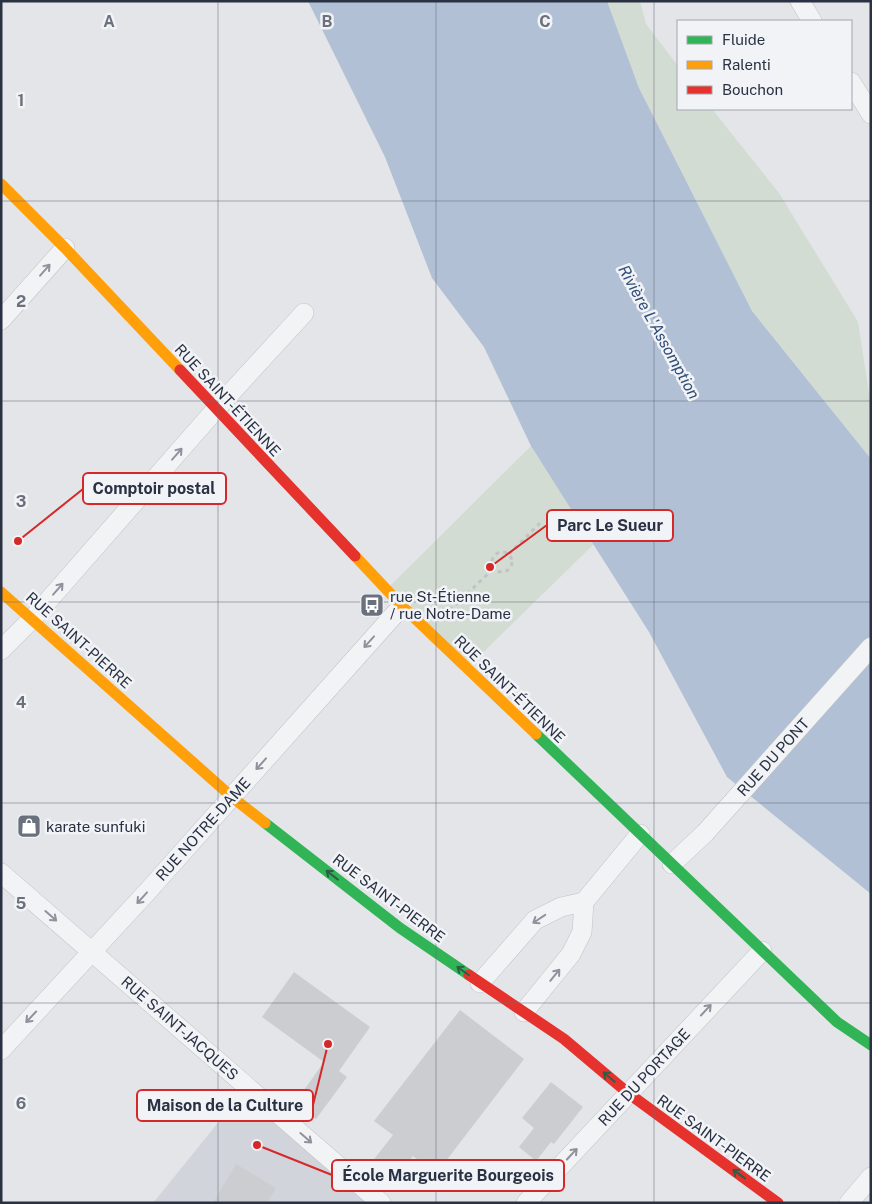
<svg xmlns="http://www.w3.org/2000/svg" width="872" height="1204" viewBox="0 0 872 1204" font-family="'Public Sans',sans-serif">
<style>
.built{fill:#d1d4db}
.green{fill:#d3dcd3}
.water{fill:#b1c0d4}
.building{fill:#cbcdd0}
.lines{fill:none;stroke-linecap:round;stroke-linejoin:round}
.street-casing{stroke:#c1c3c6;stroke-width:20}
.path{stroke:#c2c3c8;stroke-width:3;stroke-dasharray:4 4;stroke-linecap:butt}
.street{stroke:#f2f3f5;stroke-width:19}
.fast{stroke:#30b455;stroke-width:11}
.slow{stroke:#ff9f0a;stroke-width:11}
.jam{stroke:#e5322d;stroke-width:11}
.oneway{stroke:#8e929c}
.oneway2{stroke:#2b5f49}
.grid{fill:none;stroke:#6a707c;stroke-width:1;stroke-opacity:0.55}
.labels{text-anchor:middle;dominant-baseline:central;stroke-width:5;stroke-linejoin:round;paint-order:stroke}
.street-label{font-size:15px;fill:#293142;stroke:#f1f3f7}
.poi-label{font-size:15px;fill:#293142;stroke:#f1f3f7;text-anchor:start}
.water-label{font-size:16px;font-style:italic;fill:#314e78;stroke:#f1f3f7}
.grid-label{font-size:16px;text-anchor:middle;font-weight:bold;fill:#6a707c;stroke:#f1f3f7;stroke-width:5;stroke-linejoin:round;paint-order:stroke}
.leader{fill:none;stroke:#d62828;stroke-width:2}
.callout-dot{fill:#d62828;stroke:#f1f3f7;stroke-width:2}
.callout{fill:#f1f3f7;stroke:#d62828;stroke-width:2}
.callout-label{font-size:16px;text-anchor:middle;font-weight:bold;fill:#293142}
</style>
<rect width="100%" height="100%" fill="#e3e5e8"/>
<polygon class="built" points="247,1087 381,1203 153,1203"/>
<g class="green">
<polygon points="607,1 640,1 646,24 678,66 678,109 712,109 779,193 858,322 871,406 871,459 752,311 639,88"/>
<polygon points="531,446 594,544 467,668 386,590"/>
</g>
<polygon class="water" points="308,1 607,1 639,88 752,311 871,459 871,894 727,777 649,632 531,446 484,347 432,278 385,157"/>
<g class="building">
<polygon points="294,972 370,1027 339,1071 347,1077 316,1119 294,1104 324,1062 262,1017"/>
<polygon points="460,1010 524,1059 436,1174 413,1156 391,1184 368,1167 393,1135 374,1121"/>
<polygon points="551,1082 583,1107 554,1144 551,1142 536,1161 519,1147 534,1128 522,1118"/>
<polygon points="236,1164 276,1188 267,1203 213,1203"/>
</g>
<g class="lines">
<g class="street-casing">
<g id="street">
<polyline points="800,1 812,21"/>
<polyline points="851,82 871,114"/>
<polyline points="1,320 65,248"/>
<polyline points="1,650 33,618 216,409 304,313"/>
<polyline points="672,864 705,833 871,647"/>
<polyline points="1,873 381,1203"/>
<polyline points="480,983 535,920 561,907 584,902"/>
<polyline points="524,1012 571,954 582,932 584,902 640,834"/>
<polyline points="1,1050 147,892 402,606"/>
<polyline points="526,1203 762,951"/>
<polyline points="849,1203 871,1177"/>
</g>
</g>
<g class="path">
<circle cx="502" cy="562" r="10"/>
<polyline points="509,554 540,523"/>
<polyline points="444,616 494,568"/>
</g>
<use href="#street" class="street"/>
<g class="fast">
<polyline points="536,734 837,1022 871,1045"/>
<polyline points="265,823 400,928 469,975"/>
</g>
<g class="slow">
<polyline points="1,184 65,248 180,370"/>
<polyline points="355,556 402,606 536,734"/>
<polyline points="1,592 232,797 265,823"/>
</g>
<g class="jam">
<polyline points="180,370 355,556"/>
<polyline points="469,975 564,1039 628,1093 778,1203"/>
</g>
</g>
<defs><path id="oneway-shaft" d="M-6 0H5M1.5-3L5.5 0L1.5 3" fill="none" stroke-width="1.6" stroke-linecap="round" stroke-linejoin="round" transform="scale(1.25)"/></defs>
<g class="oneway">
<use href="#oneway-shaft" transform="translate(45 270) rotate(-49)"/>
<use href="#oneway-shaft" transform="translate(177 454) rotate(-49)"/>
<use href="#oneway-shaft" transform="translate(58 589) rotate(-49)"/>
<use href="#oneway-shaft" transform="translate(369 642) rotate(132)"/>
<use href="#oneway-shaft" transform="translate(261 764) rotate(132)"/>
<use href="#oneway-shaft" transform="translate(142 898) rotate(132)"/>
<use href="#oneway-shaft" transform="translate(51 916) rotate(41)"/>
<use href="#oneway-shaft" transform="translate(539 919) rotate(146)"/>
<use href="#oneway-shaft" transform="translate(555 975) rotate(-51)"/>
<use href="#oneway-shaft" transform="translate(706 1010) rotate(-47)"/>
<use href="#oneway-shaft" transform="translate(31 1017) rotate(133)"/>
<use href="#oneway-shaft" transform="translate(306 1138) rotate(41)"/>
<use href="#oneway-shaft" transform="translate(572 1154) rotate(-47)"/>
</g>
<g class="oneway2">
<use href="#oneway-shaft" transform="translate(332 875) rotate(-142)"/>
<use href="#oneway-shaft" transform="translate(463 971) rotate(-145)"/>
<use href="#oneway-shaft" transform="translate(609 1077) rotate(-140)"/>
<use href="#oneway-shaft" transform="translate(739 1174) rotate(-144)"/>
</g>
<path class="grid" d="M218 1V1203M436 1V1203M654 1V1203M1 201H871M1 401H871M1 602H871M1 803H871M1 1003H871"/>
<defs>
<g id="bus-square" transform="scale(1.25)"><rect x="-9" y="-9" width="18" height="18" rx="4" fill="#6a707c" stroke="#f1f3f7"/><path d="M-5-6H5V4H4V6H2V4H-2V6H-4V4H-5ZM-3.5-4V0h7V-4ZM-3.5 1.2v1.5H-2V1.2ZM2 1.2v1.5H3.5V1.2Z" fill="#fff"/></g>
<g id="shop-square" transform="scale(1.25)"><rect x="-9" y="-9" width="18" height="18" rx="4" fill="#6a707c" stroke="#f1f3f7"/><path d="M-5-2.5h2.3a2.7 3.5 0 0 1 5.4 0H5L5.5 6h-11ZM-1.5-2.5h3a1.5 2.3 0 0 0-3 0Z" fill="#fff"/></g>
</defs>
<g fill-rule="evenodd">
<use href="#bus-square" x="372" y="605"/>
<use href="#shop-square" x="29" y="826"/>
</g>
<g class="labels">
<g class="street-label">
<text transform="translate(228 400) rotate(47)">RUE SAINT-ÉTIENNE</text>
<text transform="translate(79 640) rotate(42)">RUE SAINT-PIERRE</text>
<text transform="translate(510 689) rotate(44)">RUE SAINT-ÉTIENNE</text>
<text transform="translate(773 757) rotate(-48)">RUE DU PONT</text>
<text transform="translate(203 829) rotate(-48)">RUE NOTRE-DAME</text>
<text transform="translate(389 898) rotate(37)">RUE SAINT-PIERRE</text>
<text transform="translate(180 1028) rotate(41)">RUE SAINT-JACQUES</text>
<text transform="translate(644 1077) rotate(-47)">RUE DU PORTAGE</text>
<text transform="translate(714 1138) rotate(36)">RUE SAINT-PIERRE</text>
</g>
<g class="poi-label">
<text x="390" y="596">rue St-Étienne<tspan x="390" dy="17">/ rue Notre-Dame</tspan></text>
<text x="46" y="826">karate sunfuki</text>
</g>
<g class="water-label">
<text transform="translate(659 332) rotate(61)">Rivière L'Assomption</text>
</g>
</g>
<g class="grid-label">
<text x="109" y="27">A</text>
<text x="327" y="27">B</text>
<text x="545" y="27">C</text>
<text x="21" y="106">1</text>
<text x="21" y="307">2</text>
<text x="21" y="507">3</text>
<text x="21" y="708">4</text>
<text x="21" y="909">5</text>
<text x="21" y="1109">6</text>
</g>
<path class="leader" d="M18 541L83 489M490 567L547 525M328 1044L313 1105M257 1145L332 1175"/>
<g class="callout-dot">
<circle cx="18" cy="541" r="5"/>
<circle cx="490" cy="567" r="5"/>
<circle cx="328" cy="1044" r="5"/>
<circle cx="257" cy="1145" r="5"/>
</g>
<g class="callout">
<rect x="83" y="473" width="143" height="31" rx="5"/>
<rect x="547" y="510" width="126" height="31" rx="5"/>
<rect x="137" y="1090" width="176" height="31" rx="5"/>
<rect x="332" y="1160" width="232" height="31" rx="5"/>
</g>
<g class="callout-label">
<text x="154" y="494">Comptoir postal</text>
<text x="610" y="531">Parc Le Sueur</text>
<text x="225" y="1111">Maison de la Culture</text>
<text x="448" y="1181">École Marguerite Bourgeois</text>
</g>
<rect width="872" height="1204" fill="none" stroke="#293142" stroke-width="5"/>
<rect x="677" y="20" width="175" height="90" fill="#f1f3f7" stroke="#a1a5af"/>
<rect x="687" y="36" width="25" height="8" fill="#30b455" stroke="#a1a5af"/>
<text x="722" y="45" font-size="15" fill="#293142">Fluide</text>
<rect x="687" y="61" width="25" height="8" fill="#ff9f0a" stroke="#a1a5af"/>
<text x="722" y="70" font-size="15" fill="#293142">Ralenti</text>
<rect x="687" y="86" width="25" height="8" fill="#e5322d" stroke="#a1a5af"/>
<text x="722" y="95" font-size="15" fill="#293142">Bouchon</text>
</svg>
